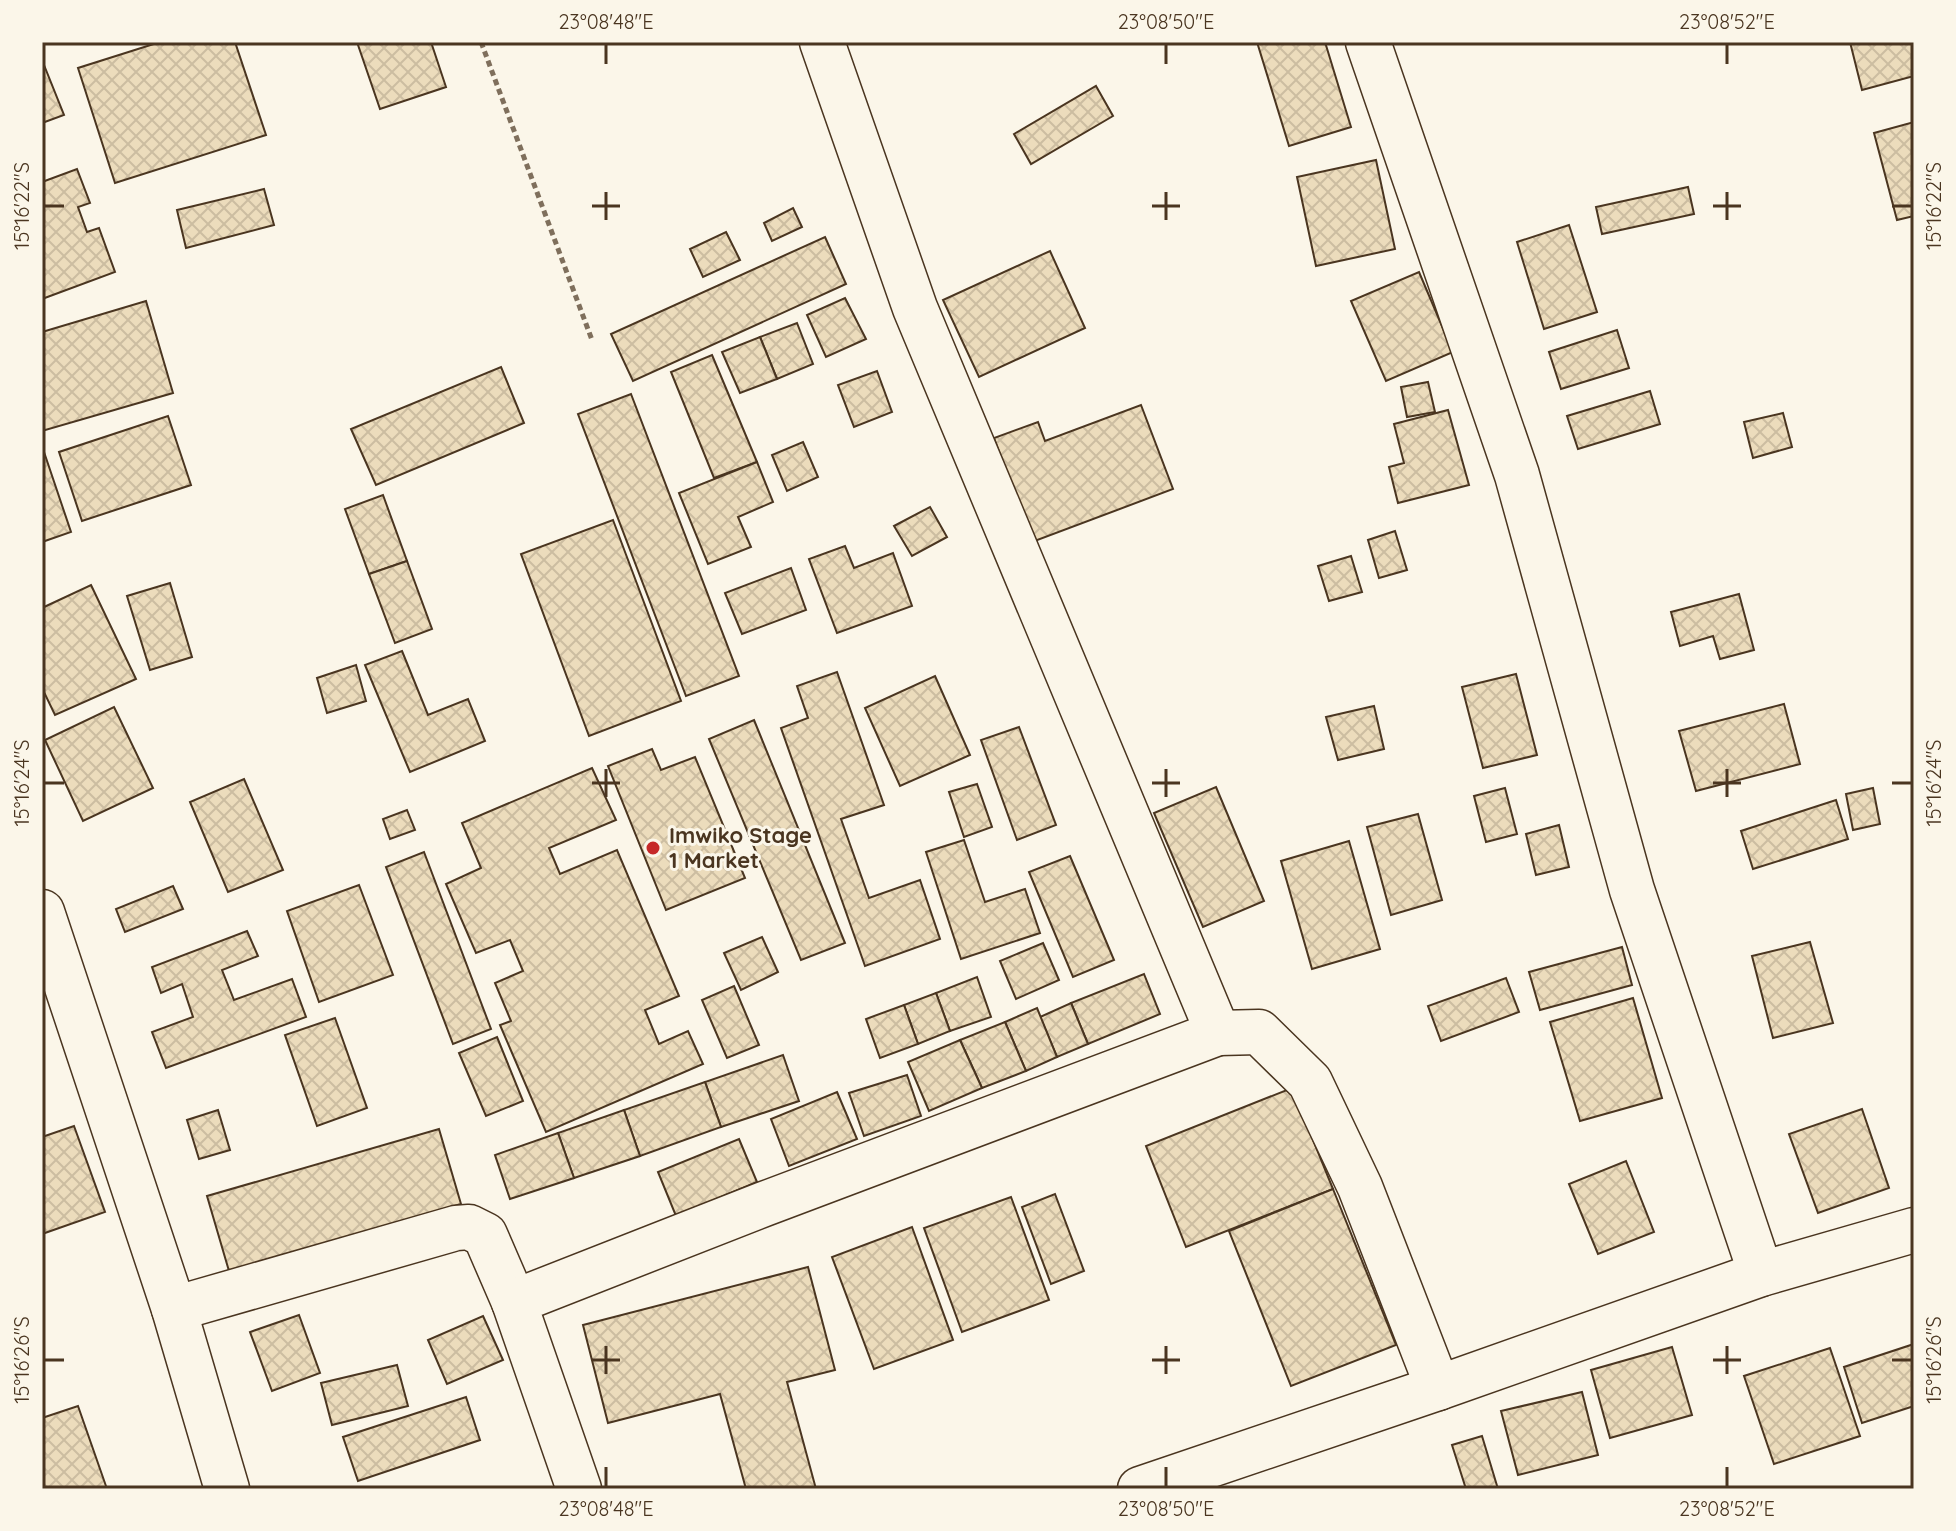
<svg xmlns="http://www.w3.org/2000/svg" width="1956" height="1531" viewBox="0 0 1956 1531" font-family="Quicksand,sans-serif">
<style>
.building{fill:url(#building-cross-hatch);stroke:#4a3520;stroke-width:2}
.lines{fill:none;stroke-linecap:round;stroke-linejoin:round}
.street-casing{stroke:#4a3520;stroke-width:47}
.path{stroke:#7f6f5c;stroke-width:5;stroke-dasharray:6 4;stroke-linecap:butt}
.street{stroke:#fbf6e9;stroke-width:44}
.ticks{fill:none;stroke:#4a3520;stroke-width:3}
.poi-dot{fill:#c62828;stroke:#fbf6e9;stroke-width:3}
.labels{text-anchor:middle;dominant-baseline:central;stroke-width:6;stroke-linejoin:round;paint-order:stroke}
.poi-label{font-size:22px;font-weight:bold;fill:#4a3520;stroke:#fbf6e9;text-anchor:start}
.neatline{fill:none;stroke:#4a3520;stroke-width:3}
.ticks-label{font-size:20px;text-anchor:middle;fill:#4a3520}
</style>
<defs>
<pattern id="building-cross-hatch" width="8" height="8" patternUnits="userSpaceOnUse" patternTransform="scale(2)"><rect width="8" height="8" fill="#ecdcbc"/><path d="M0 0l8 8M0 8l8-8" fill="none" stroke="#ccbda1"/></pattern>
</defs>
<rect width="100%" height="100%" fill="#fbf6e9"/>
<g class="building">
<polygon points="160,42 235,42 266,135 115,183 78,68"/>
<polygon points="357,42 431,42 446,87 380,109"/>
<polygon points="1257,42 1325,42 1351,127 1289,146"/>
<polygon points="1850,42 1914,42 1914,76 1862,90"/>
<polygon points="42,60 64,115 42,123"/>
<polygon points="1096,86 1113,116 1031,164 1014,134"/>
<polygon points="1914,122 1914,216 1897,220 1874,133"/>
<polygon points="1376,160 1395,249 1316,266 1297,177"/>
<polygon points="77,169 90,203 78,207 87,232 99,228 115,272 42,299 42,182"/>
<polygon points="1688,187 1694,214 1602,234 1596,207"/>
<polygon points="264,189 274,225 186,248 177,210"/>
<polygon points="793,208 802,227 772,241 764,223"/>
<polygon points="1569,225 1597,312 1544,329 1517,242"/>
<polygon points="726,232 740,260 703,277 690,249"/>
<polygon points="825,237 846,284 633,381 611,334"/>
<polygon points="1050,251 1085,328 979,377 943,300"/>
<polygon points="1419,272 1453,352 1386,381 1351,301"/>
<polygon points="845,298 866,339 826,357 807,315"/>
<polygon points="146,301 173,393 42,431 42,332"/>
<polygon points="797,323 813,364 777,379 760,337"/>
<polygon points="1617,330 1629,368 1561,389 1549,352"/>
<polygon points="760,337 777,379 740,393 722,352"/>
<polygon points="712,355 757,462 714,478 671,372"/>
<polygon points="501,367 524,423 376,485 351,429"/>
<polygon points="877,371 892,412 854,427 838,385"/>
<polygon points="1428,382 1435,412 1407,417 1401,387"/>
<polygon points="1650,391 1660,424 1578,449 1567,416"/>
<polygon points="631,394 739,676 686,696 578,414"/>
<polygon points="1141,405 1173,489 1032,542 994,438 1038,422 1045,441"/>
<polygon points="1448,410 1469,485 1398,503 1389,467 1404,463 1394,424"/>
<polygon points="1783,413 1792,447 1753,458 1744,422"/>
<polygon points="168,416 191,485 82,521 59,452"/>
<polygon points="803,442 818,477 787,491 772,455"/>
<polygon points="43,449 71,532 42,542 42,450"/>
<polygon points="757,462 773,502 738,517 751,547 708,564 679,493"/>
<polygon points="383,495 407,561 369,574 345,509"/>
<polygon points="930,507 947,537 912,556 894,526"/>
<polygon points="613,520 681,701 589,736 521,554"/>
<polygon points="1395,531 1407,570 1379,578 1368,540"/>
<polygon points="845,546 854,568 893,553 912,606 837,633 809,559"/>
<polygon points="1351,556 1362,592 1329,601 1318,566"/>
<polygon points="407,561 432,629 395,643 369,574"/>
<polygon points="791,568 806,610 742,634 725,593"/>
<polygon points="170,583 192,657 150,670 127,596"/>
<polygon points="91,585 136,679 55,715 42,688 42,608"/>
<polygon points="1739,594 1754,650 1720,659 1713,636 1680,646 1671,612"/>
<polygon points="402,651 428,715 468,699 485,741 410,772 365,665"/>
<polygon points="356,665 366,701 327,713 317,678"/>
<polygon points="837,672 884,805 841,819 869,898 920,880 940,939 865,966 781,728 808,718 797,686"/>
<polygon points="1516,674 1537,755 1483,768 1462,687"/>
<polygon points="935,676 970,755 900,786 865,708"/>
<polygon points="1784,704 1800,764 1696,791 1679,731"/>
<polygon points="1374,706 1384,749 1338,760 1326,717"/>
<polygon points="114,707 153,788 83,821 45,740"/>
<polygon points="754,720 845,943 801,960 709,739"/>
<polygon points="1019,727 1056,825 1017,840 981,740"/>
<polygon points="652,749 661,770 695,757 745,878 666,910 608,766"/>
<polygon points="592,768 616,820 549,848 560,874 617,850 679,996 645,1010 659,1044 688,1031 703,1064 546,1132 500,1025 511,1021 495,983 523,971 510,940 476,953 446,884 481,868 462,823"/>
<polygon points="244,779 283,870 228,892 190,802"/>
<polygon points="977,784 992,827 964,837 949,792"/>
<polygon points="1216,787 1264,901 1203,927 1154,813"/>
<polygon points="1505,788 1517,834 1486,842 1474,796"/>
<polygon points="1873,788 1880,824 1853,830 1846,794"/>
<polygon points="1836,800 1848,839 1753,869 1741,831"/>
<polygon points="407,810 415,830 390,839 383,819"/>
<polygon points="1418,814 1442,900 1391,915 1367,827"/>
<polygon points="1559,825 1569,867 1536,875 1526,834"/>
<polygon points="964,840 985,902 1025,889 1040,933 961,959 926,852"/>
<polygon points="1349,841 1380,949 1312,969 1281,861"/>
<polygon points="424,852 491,1029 453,1044 386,867"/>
<polygon points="1070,856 1114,960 1073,977 1029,872"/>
<polygon points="359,885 393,975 319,1002 287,911"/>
<polygon points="173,886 183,909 125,932 116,909"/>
<polygon points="247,931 258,956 222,970 234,1000 292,979 306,1017 166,1068 152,1032 193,1017 182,984 161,993 152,967"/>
<polygon points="762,937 778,972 741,990 724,953"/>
<polygon points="1810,942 1833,1023 1773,1038 1752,956"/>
<polygon points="1043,943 1059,980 1016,999 1000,961"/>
<polygon points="1622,947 1632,985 1540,1010 1529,972"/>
<polygon points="1144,974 1160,1014 1088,1044 1071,1003"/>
<polygon points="977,977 991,1017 950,1031 936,993"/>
<polygon points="1506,978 1519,1012 1441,1041 1428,1006"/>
<polygon points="734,986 759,1045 727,1058 702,1000"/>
<polygon points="936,993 950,1031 918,1044 904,1005"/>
<polygon points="1633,998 1662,1098 1580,1121 1550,1022"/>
<polygon points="1071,1003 1088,1044 1057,1057 1040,1017"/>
<polygon points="904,1005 918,1044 880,1058 866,1019"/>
<polygon points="1037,1008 1057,1057 1026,1071 1005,1022"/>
<polygon points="335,1018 367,1108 317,1126 285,1035"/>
<polygon points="1005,1022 1026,1071 982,1088 960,1040"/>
<polygon points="497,1037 523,1101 486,1116 459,1053"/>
<polygon points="960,1040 982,1088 929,1111 908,1062"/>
<polygon points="783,1055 799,1101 721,1127 705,1082"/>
<polygon points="907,1075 921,1116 864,1136 849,1093"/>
<polygon points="705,1082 721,1127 640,1156 624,1110"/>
<polygon points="1292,1088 1333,1189 1186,1247 1146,1146"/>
<polygon points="837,1092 857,1139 789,1166 771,1119"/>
<polygon points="1862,1109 1889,1188 1818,1213 1789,1134"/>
<polygon points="218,1110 230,1150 199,1159 187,1120"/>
<polygon points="624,1110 640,1156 574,1178 558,1133"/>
<polygon points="74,1126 105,1212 42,1234 42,1137"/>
<polygon points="439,1129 461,1204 229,1271 207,1196"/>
<polygon points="558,1133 574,1178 510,1199 495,1155"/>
<polygon points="739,1139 757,1182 676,1216 658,1172"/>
<polygon points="1626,1161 1654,1232 1598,1254 1569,1184"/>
<polygon points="1333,1189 1396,1345 1291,1386 1229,1231"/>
<polygon points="1055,1194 1084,1271 1051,1284 1022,1207"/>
<polygon points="1011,1197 1049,1300 962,1332 924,1228"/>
<polygon points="912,1227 953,1340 874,1369 832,1257"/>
<polygon points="808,1267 835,1370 787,1382 816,1489 746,1489 720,1394 608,1423 583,1325"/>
<polygon points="299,1315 320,1373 272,1391 250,1332"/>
<polygon points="483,1316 503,1360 447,1384 428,1340"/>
<polygon points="1914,1344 1914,1406 1862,1423 1844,1367"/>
<polygon points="1672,1347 1692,1415 1610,1438 1591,1370"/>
<polygon points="1830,1348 1860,1436 1774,1464 1744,1376"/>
<polygon points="397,1365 408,1406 332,1425 321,1383"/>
<polygon points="1582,1392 1598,1455 1518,1475 1501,1411"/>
<polygon points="466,1397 480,1440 358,1481 343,1437"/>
<polygon points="78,1406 107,1489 42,1489 42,1418"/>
<polygon points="1482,1436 1498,1489 1466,1489 1452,1445"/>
</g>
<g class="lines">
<g class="street-casing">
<g id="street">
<polyline points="1368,42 1517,475 1632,890 1761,1274"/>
<polyline points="42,912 174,1309 227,1489"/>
<polyline points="1218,1033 1259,1032 1310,1082 1360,1187 1438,1388"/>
<polyline points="174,1309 456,1228 469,1227 485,1235 514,1302"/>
<polyline points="579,1489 514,1302 764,1204 1218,1033 915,308 822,42"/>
<polyline points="1140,1489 1438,1388 1761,1274 1914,1230"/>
</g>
</g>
<polyline class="path" points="481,42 592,340"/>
<use href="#street" class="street"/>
</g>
<path class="ticks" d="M606 44V64M1166 44V64M1727 44V64M606 192V220M1166 192V220M1727 192V220M44 206H64M592 206H620M1152 206H1180M1713 206H1741M1892 206H1912M606 769V797M1166 769V797M1727 769V797M44 783H64M592 783H620M1152 783H1180M1713 783H1741M1892 783H1912M606 1346V1374M1166 1346V1374M1727 1346V1374M44 1360H64M592 1360H620M1152 1360H1180M1713 1360H1741M1892 1360H1912M606 1467V1487M1166 1467V1487M1727 1467V1487"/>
<circle class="poi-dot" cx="653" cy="848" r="8"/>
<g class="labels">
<g class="poi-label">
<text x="669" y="835">Imwiko Stage<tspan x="669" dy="25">1 Market</tspan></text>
</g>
</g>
<rect width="1956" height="1531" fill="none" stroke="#fbf6e9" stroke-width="88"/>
<rect x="44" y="44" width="1868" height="1443" class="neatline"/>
<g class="ticks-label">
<text x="606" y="29">23°08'48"E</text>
<text x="1166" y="29">23°08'50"E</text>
<text x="1727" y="29">23°08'52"E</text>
<text transform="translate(22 206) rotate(-90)" y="7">15°16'22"S</text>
<text transform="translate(1934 206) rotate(-90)" y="7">15°16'22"S</text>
<text transform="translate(22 783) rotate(-90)" y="7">15°16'24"S</text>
<text transform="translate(1934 783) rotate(-90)" y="7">15°16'24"S</text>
<text transform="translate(22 1360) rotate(-90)" y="7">15°16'26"S</text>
<text transform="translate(1934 1360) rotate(-90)" y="7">15°16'26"S</text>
<text x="606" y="1516">23°08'48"E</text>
<text x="1166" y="1516">23°08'50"E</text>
<text x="1727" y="1516">23°08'52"E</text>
</g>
</svg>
